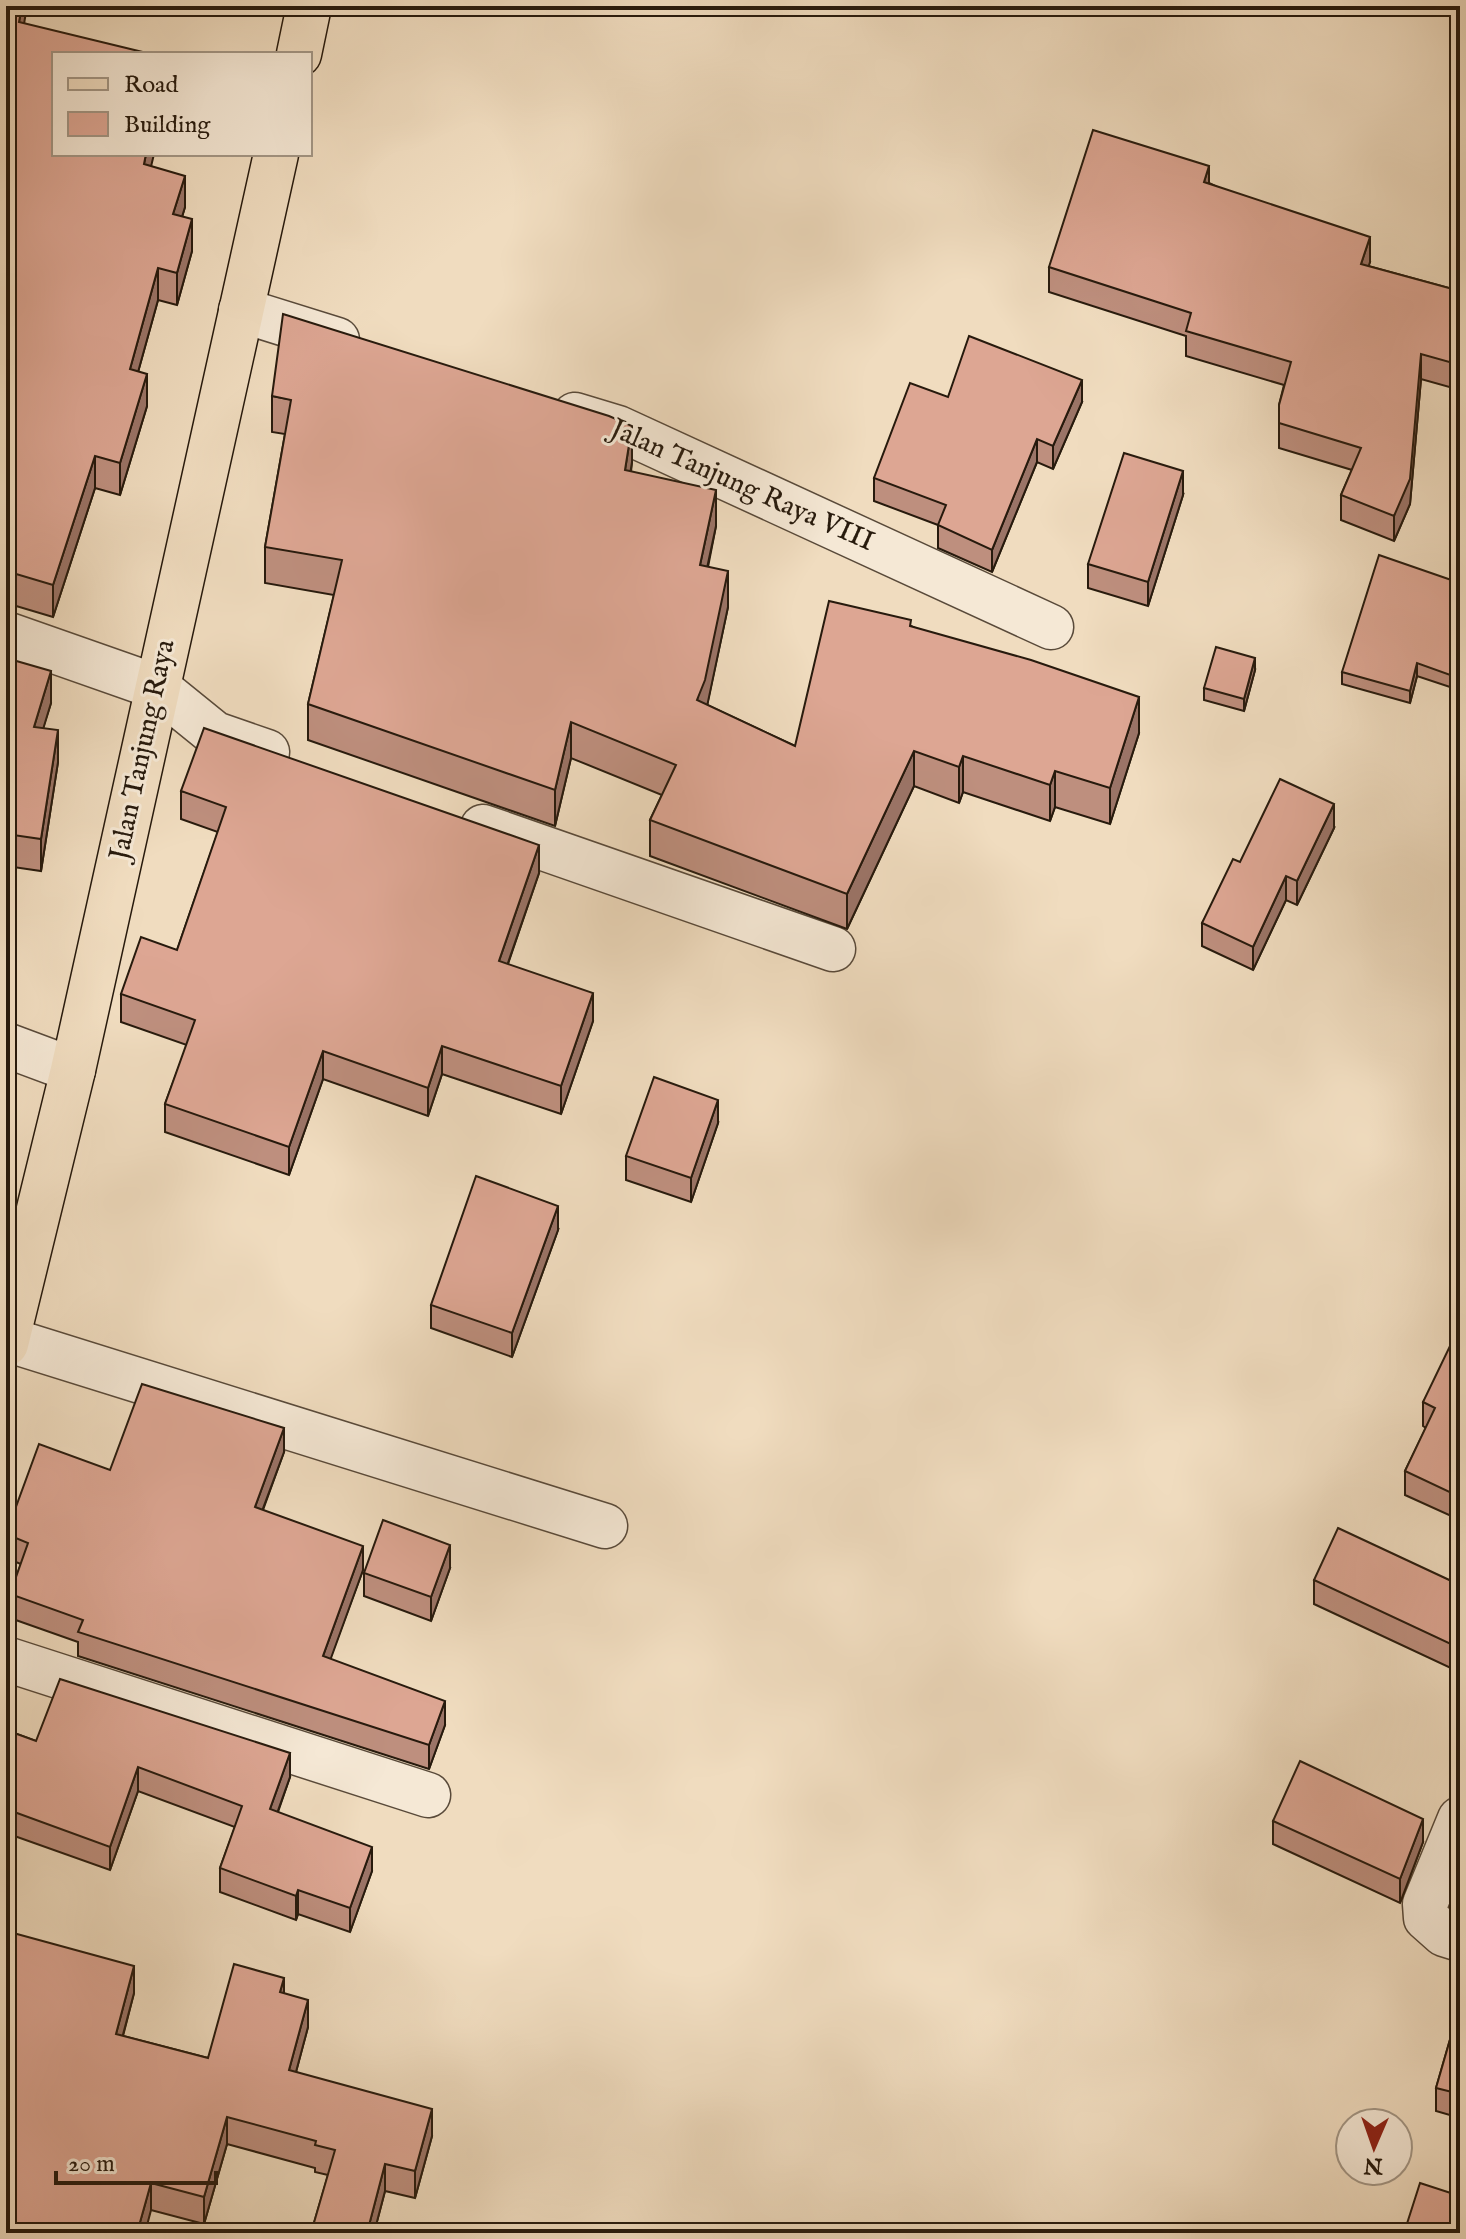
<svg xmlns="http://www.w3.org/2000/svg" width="1466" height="2239" viewBox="0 0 1466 2239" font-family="'IM FELL English',serif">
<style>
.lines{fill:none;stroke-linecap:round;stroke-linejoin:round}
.minor-casing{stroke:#594a3a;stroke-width:47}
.major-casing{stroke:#271a0d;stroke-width:47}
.minor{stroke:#f5e8d5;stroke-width:44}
.major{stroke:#f0dcbf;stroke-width:44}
.wall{fill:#be8f7e;stroke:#271a0d;stroke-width:2}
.shaded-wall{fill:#9b7467;stroke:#271a0d;stroke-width:2}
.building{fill:#dda693;stroke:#271a0d;stroke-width:2}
.labels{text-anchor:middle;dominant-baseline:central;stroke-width:6;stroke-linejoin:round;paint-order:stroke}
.street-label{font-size:28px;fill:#271a0d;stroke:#f5e8d5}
</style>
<rect width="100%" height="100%" fill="#f0dcbf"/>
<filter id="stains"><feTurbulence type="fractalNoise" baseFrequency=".0025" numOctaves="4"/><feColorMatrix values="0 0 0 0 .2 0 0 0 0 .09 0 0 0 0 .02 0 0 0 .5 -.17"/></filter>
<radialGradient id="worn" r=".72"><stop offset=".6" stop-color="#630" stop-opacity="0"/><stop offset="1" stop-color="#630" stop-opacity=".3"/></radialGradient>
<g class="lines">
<g class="minor-casing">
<g id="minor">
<polyline points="241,310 337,340"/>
<polyline points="575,415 618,428 1051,627"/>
<polyline points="6,634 157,687 215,734 267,752"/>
<polyline points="483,827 833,949"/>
<polyline points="6,1045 73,1070"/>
<polyline points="6,1339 605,1526"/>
<polyline points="6,1659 428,1795"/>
<polyline points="1460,1819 1425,1904 1426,1918 1444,1934 1460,1939"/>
</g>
</g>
<g class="major-casing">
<g id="major">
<polyline points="299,54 309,6"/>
<polyline points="6,1344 73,1070 276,154"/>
</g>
</g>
<use href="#minor" class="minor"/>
<use href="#major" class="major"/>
</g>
<g class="wall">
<polygon points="6,6 24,23 151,166 185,207 182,217 192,251 177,305 158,300 138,372 147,406 120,495 95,488 53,617 6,603"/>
<polygon points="1209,183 1370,262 1368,266 1460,291 1460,390 1421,379 1410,504 1394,541 1341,520 1341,495 1352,470 1279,448 1279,405 1284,385 1186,356 1186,336 1049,292 1049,267"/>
<polygon points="272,396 632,462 631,472 716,526 708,567 728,607 707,705 795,746 911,626 1139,733 1110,824 1055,807 1050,821 963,792 959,803 914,786 847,929 650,856 650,820 662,795 571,758 555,826 308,740 308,704 334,595 265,583 265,547 285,434 272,432"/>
<polygon points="948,397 1082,402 1053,469 1037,462 992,572 938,548 938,525 874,501 874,478"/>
<polygon points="1183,495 1148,606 1088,588 1088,564"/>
<polygon points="1460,583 1460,669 1453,688 1417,676 1410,703 1342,684 1342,672"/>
<polygon points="6,658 51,703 43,728 58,762 41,871 6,866"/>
<polygon points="1255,670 1244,711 1204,700 1204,688"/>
<polygon points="181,791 539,873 508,964 593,1021 561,1114 442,1074 428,1116 323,1079 289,1175 165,1132 165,1104 187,1045 121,1022 121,994 177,950 218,832 181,819"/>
<polygon points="1334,828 1297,905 1286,900 1253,970 1202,946 1202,923 1240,862"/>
<polygon points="718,1123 691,1202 626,1180 626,1156"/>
<polygon points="558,1230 512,1357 431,1328 431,1305"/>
<polygon points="1460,1350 1460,1520 1405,1495 1405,1471 1426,1428 1423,1426 1423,1402"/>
<polygon points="284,1452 263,1510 363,1570 330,1659 445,1725 429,1769 78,1656 78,1642 10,1618 10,1594 21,1564 6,1558 6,1534 110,1470"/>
<polygon points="450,1568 431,1621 364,1596 364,1573"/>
<polygon points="1314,1580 1460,1585 1455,1670 1314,1604"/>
<polygon points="6,1730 36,1741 290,1777 278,1812 372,1871 350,1932 298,1914 296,1920 220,1892 220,1868 235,1827 138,1791 110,1870 6,1833"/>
<polygon points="1273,1821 1423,1842 1400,1903 1273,1844"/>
<polygon points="134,1993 123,2036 208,2058 284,1993 308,2027 296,2072 432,2136 415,2198 385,2191 374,2233 311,2233 328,2175 315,2172 315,2168 227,2144 204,2224 151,2210 6,2233"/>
<polygon points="1460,2005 1460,2118 1436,2111 1436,2088"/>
</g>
<g class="shaded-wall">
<polygon points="22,6 27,6 19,54 19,22"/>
<polygon points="146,154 154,154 144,196 144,164"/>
<polygon points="1209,166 1209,191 1204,182"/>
<polygon points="185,176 185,207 173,246 173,214"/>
<polygon points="192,219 192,251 177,305 177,273"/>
<polygon points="1370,237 1370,262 1361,289 1361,264"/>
<polygon points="158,268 158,300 130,401 130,369"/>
<polygon points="1421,354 1421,379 1410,504 1394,541 1394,516"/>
<polygon points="147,374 147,406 120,495 120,463"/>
<polygon points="1082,380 1082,402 1053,469 1053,446"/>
<polygon points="632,426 632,462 625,506 625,470"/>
<polygon points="1037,439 1037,462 992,572 992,550"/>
<polygon points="95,456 95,488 53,617 53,585"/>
<polygon points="1183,471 1183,495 1148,606 1148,582"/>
<polygon points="716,490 716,526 700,601 700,565"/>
<polygon points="728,571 728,607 705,716 697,700"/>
<polygon points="1460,657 1460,669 1453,688 1453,676"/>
<polygon points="1255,658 1255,670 1244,711 1244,699"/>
<polygon points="1417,663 1417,676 1410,703 1410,691"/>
<polygon points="51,671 51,703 34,759 34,727"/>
<polygon points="1139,697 1139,733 1110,824 1110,788"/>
<polygon points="571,722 571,758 555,826 555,790"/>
<polygon points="58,730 58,762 41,871 41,839"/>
<polygon points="914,751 914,786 847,929 847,894"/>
<polygon points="963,756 963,792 959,803 959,767"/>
<polygon points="1055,771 1055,807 1050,821 1050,785"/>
<polygon points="1334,804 1334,828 1297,905 1297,881"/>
<polygon points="539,845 539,873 499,989 499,961"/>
<polygon points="1286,876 1286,900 1253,970 1253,947"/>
<polygon points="593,993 593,1021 561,1114 561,1086"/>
<polygon points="442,1046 442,1074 428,1116 428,1088"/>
<polygon points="323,1051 323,1079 289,1175 289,1147"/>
<polygon points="718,1100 718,1123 691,1202 691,1178"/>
<polygon points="558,1206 558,1230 512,1357 512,1333"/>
<polygon points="284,1428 284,1452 255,1530 255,1507"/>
<polygon points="450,1545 450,1568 431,1621 431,1597"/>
<polygon points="363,1546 363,1570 323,1680 323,1656"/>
<polygon points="1460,1636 1460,1660 1455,1670 1455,1646"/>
<polygon points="445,1701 445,1725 429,1769 429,1745"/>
<polygon points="290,1753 290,1777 270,1833 270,1809"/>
<polygon points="138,1767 138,1791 110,1870 110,1847"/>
<polygon points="1423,1819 1423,1842 1400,1903 1400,1879"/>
<polygon points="372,1847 372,1871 350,1932 350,1908"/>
<polygon points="298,1890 298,1914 296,1920 296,1896"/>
<polygon points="134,1966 134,1993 116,2061 116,2034"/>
<polygon points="284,1978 284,2005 280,1992"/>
<polygon points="308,2000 308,2027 289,2098 289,2070"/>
<polygon points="432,2109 432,2136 415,2198 415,2171"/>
<polygon points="227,2117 227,2144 204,2224 204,2197"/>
<polygon points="385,2164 385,2191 374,2233 367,2233"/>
<polygon points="151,2183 151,2210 145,2233 137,2233"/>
</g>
<g class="building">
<polygon points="6,6 22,6 19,22 151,54 54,54 54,154 146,154 144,164 185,176 173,214 192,219 177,273 158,268 130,369 147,374 120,463 95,456 53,585 6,571"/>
<polygon points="1093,130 1209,166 1204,182 1370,237 1361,264 1460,291 1460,365 1421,354 1410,479 1394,516 1341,495 1361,448 1279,423 1279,405 1291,362 1186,331 1191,313 1049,267"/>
<polygon points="283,314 609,416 632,426 625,470 716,490 700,565 728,571 705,680 697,700 795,746 829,601 911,620 910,626 1031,660 1139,697 1110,788 1055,771 1050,785 963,756 959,767 914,751 847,894 650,820 676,765 571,722 555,790 308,704 342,560 265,547 291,400 272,396"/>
<polygon points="969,336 1082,380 1053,446 1037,439 992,550 938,525 946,505 874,478 910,383 948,397"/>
<polygon points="1124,453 1183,471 1148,582 1088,564"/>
<polygon points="1379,555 1460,583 1460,657 1453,676 1417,663 1410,691 1342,672"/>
<polygon points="1216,647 1255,658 1244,699 1204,688"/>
<polygon points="6,658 51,671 34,727 58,730 41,839 6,834"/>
<polygon points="204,728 539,845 499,961 593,993 561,1086 442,1046 428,1088 323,1051 289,1147 165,1104 195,1020 121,994 141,937 177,950 226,807 181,791"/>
<polygon points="1280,779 1334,804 1297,881 1286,876 1253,947 1202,923 1233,859 1240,862"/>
<polygon points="654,1077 718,1100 691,1178 626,1156"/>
<polygon points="476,1176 558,1206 512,1333 431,1305"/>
<polygon points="1450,1346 1460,1350 1460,1497 1405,1471 1435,1408 1423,1402"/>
<polygon points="142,1384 284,1428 255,1507 363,1546 323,1656 445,1701 429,1745 78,1632 83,1620 10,1594 28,1543 6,1534 39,1444 110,1470"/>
<polygon points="383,1520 450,1545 431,1597 364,1573"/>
<polygon points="1338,1528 1460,1585 1460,1636 1455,1646 1314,1580"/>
<polygon points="60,1679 290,1753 270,1809 372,1847 350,1908 298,1890 296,1896 220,1868 242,1806 138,1767 110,1847 6,1809 6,1730 36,1741"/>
<polygon points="1300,1761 1423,1819 1400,1879 1273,1821"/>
<polygon points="6,1931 134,1966 116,2034 208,2058 234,1964 284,1978 280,1992 308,2000 289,2070 432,2109 415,2171 385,2164 367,2233 311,2233 335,2150 315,2145 316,2141 227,2117 204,2197 151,2183 137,2233 6,2233"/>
<polygon points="1460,2005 1460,2094 1436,2088"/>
<polygon points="1420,2183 1460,2196 1460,2233 1404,2233"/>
<polygon points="265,2229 281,2233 264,2233"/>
</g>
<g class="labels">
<g class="street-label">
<text transform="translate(742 486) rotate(24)">Jalan Tanjung Raya VIII</text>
<text transform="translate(143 750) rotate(-78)">Jalan Tanjung Raya</text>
</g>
</g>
<rect width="1466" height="2239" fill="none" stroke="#f0dcbf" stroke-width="32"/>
<rect x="8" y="8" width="1450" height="2223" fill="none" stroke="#271a0d" stroke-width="4"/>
<rect x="16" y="16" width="1434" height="2207" fill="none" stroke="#271a0d" stroke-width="2"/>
<rect x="52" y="52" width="260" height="104" fill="#f5e8d5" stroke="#a39685" stroke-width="2"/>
<rect x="68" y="78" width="40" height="12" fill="#f0dcbf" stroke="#a39685" stroke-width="2"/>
<text x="124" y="92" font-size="24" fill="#271a0d">Road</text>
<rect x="68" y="112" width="40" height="24" fill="#dda693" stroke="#a39685" stroke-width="2"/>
<text x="124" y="132" font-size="24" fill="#271a0d">Building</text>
<g transform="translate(1374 2147) rotate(182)"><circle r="38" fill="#f5e8d5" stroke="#a39685" stroke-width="2"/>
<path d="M0-6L14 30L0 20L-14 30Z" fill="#8f2418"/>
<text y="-12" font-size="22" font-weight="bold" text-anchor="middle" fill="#271a0d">N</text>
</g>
<path d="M56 2171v12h160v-12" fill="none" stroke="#271a0d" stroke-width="4"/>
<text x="68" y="2171" font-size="24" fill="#271a0d" stroke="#f5e8d5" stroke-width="6" paint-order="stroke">20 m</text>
<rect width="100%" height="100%" filter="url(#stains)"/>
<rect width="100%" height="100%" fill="url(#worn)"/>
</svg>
